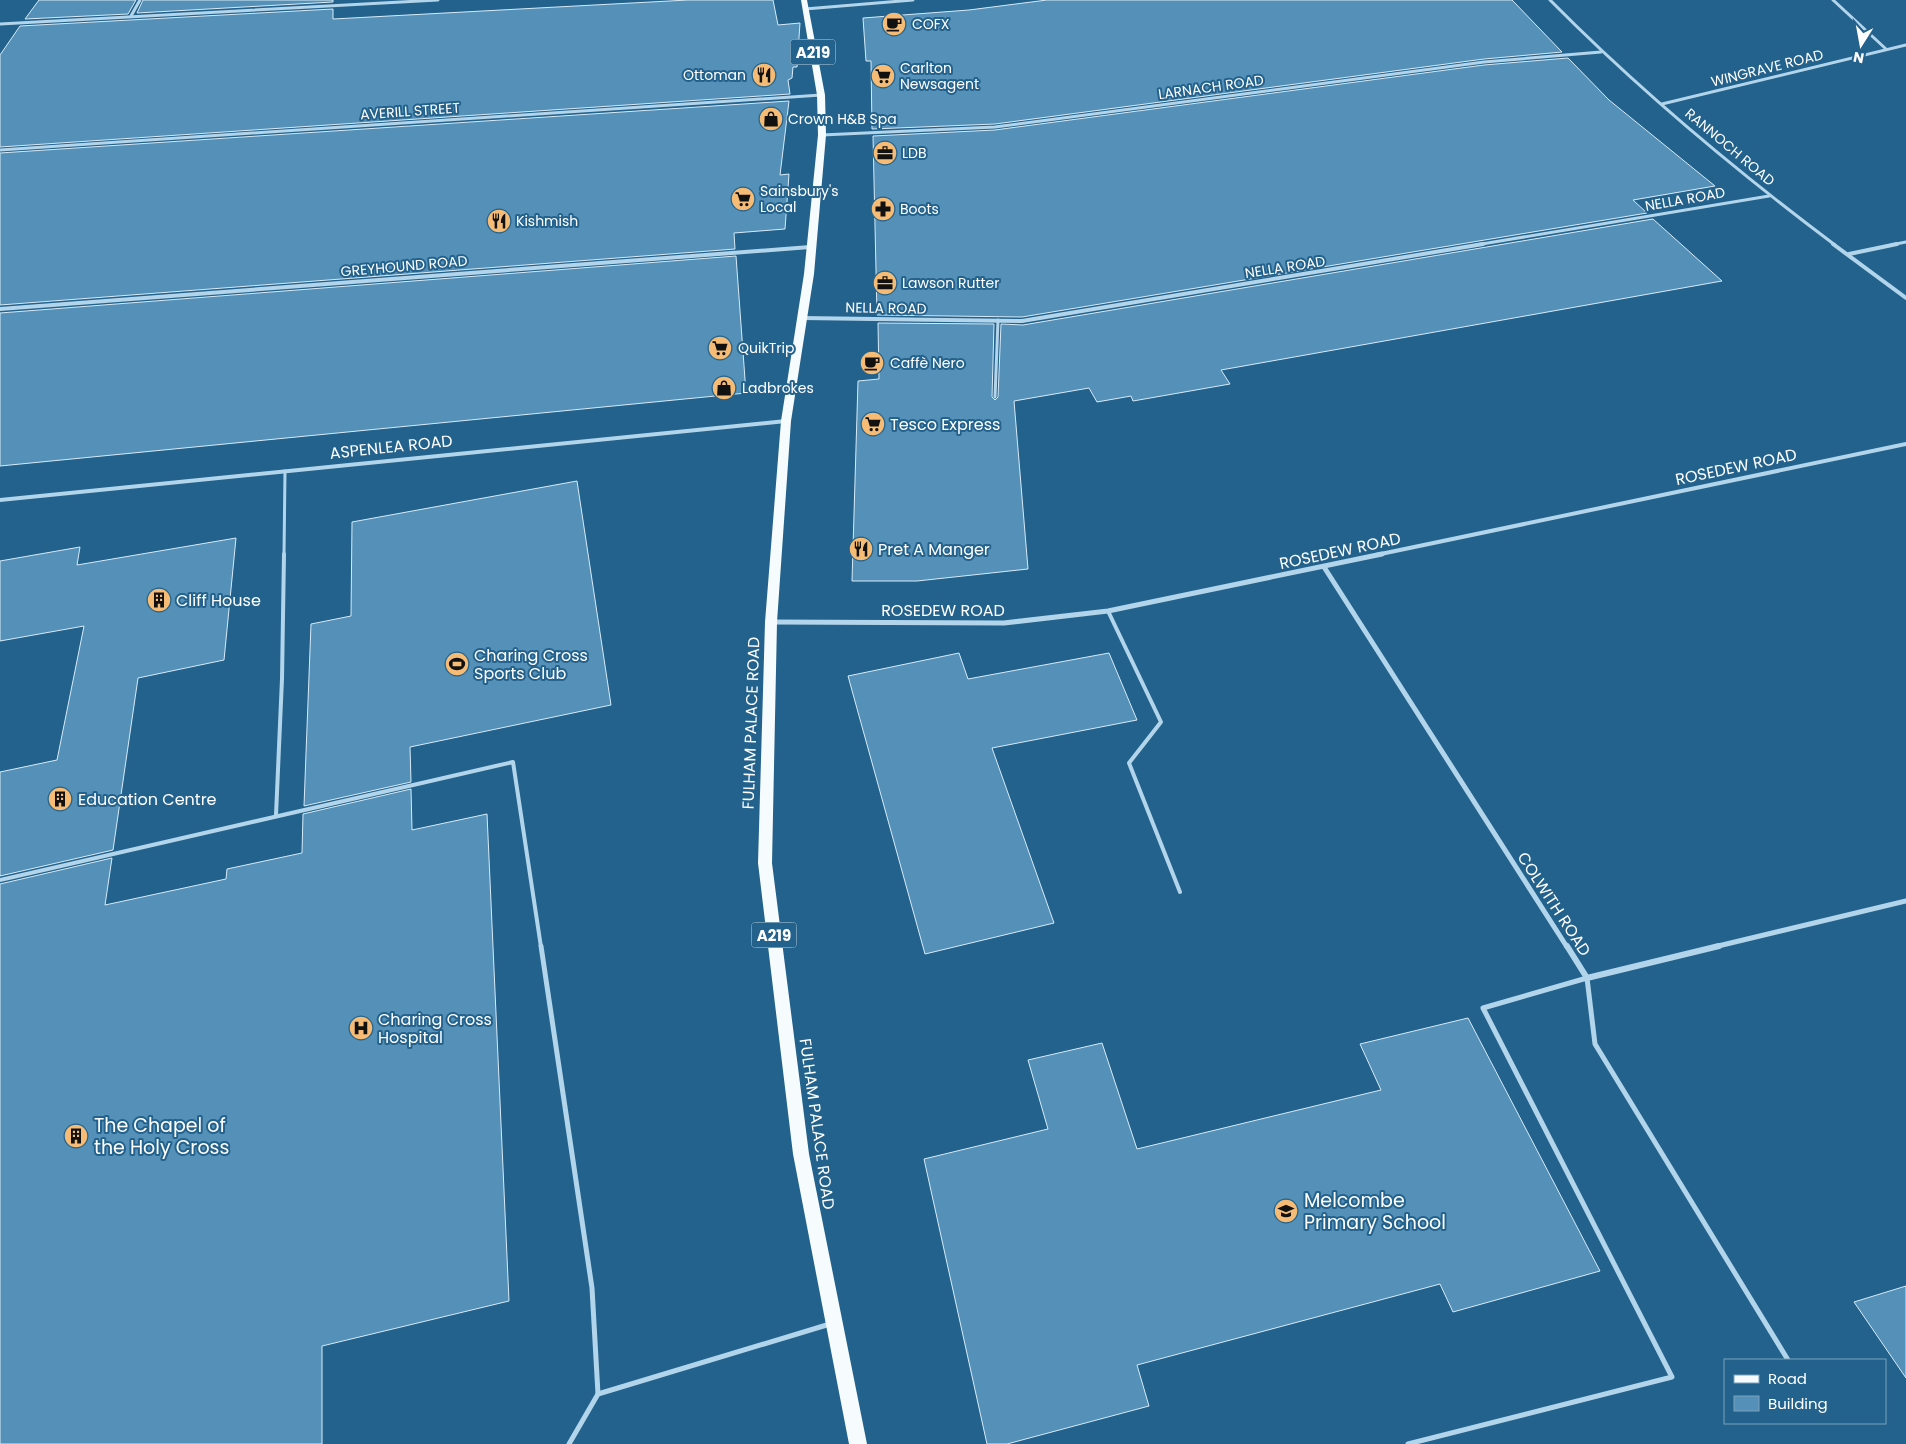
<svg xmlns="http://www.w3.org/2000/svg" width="1906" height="1444" viewBox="0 0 1906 1444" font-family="Poppins,sans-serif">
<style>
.building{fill:#5490b7;stroke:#d7ebf8}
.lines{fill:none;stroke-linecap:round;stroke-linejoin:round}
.service-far2{stroke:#b2d5eb;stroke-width:3}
.service-far1{stroke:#b2d5eb;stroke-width:4}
.service{stroke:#b2d5eb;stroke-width:5}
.minor-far3{stroke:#b2d5eb;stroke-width:3}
.minor-far2{stroke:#b2d5eb;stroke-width:4}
.minor-far1{stroke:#b2d5eb;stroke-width:5}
.minor{stroke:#b2d5eb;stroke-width:6}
.primary{fill:#f6fbfe;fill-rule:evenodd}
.labels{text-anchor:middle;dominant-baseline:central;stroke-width:4;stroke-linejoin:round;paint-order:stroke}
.far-poi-label{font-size:14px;fill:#fff;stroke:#23628c;text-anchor:start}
.far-street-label{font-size:14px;fill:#fff;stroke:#23628c}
.shield{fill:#23628c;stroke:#bdd0dc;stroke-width:1}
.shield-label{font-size:15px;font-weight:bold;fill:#fff}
.poi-label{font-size:16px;fill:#fff;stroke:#23628c;text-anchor:start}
.street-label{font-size:16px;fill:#fff;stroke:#23628c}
.near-poi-label{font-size:19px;fill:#fff;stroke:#23628c;text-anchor:start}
</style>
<rect width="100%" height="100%" fill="#23628c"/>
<g class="building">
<polygon points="39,0 136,0 128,14 25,19"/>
<polygon points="143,0 333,0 333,2 137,13"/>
<polygon points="688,0 773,0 778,25 800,23 797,67 793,67 792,78 788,80 790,94 0,147 0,55 20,26 333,9 333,19"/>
<polygon points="1047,0 1512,0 1562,52 1484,59 995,124 872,129 871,61 866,61 863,18 969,10"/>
<polygon points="1568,58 1609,100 1715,186 1633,200 1647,213 1022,317 877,315 873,136 995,130 1484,65"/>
<polygon points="789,101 780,175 789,174 785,229 734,233 735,249 0,305 0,153"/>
<polygon points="1653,219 1722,281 1221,370 1230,384 1133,401 1131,396 1097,402 1089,388 1014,401 1028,569 917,581 852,581 858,381 879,379 878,323 994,324 992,397 995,400 998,397 1001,324 1023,325"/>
<polygon points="736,256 746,393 0,466 0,313"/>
<polygon points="577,481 611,705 410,747 411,782 304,806 311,624 351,616 352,522"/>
<polygon points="236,538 224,660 138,678 113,850 0,876 0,772 57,760 84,626 0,641 0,561 80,547 77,565"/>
<polygon points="959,653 968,679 1109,653 1137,720 992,748 1054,923 925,954 848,676"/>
<polygon points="411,789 412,830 487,814 509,1301 322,1346 322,1444 0,1444 0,884 112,858 105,905 226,879 227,869 302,853 303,814"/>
<polygon points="1468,1018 1600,1271 1453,1312 1440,1284 1137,1365 1149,1406 1007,1444 987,1444 924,1159 1048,1129 1028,1060 1102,1043 1137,1149 1381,1090 1360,1044"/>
<polygon points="1906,1286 1906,1378 1854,1302"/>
</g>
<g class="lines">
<g class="service-far2">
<polyline points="995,397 998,320"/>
<polyline points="284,555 285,471"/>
</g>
<g class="service-far1">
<polyline points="1108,611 1161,722 1129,763 1180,892"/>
<polyline points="276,815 282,679 284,554"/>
<polyline points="0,880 513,762 541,947"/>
</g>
<g class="service">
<polyline points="541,946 592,1288 598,1394"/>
<polyline points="569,1444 598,1394 830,1324"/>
<polyline points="1408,1444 1672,1377 1483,1008 1587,978 1595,1044 1788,1360"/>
</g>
<g class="minor-far3">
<path d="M1550 0C1638 89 1735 170 1835 245"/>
<polyline points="1833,0 1886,49"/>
<polyline points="805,9 913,0"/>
<polyline points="131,16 140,0"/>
<polyline points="0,24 438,0"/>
<polyline points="1662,104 1906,45"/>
<polyline points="822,135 995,127 1484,62 1601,52"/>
<polyline points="0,150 821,95"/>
<polyline points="1476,245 1769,196"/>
<polyline points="1891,245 1906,242"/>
</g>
<g class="minor-far2">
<polyline points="1833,244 1906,298"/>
<polyline points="1849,254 1897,244"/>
<polyline points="0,309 810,247"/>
<polyline points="802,318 1022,321 1483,244"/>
<polyline points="0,500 786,421"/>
<polyline points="1376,555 1906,444"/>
</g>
<g class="minor-far1">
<polyline points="1324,567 1567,947"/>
<polyline points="772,622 1004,623 1108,611 1382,554"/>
<polyline points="1714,947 1906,901"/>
</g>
<polyline class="minor" points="1567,946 1587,978 1719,946"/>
<polygon class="primary" points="801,0 807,0 825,95 826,135 814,274 791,421 777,622 772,863 809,1154 867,1444 849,1444 793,1154 758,863 765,622 781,421 804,274 818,135 817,95"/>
</g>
<defs>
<g id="cafe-disc" transform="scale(1.25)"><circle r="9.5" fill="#f6bc75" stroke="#23628c"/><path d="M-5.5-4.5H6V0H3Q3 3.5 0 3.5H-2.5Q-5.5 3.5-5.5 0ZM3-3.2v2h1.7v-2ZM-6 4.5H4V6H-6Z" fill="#111"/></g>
<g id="restaurant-disc" transform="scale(1.25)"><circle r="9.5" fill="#f6bc75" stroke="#23628c"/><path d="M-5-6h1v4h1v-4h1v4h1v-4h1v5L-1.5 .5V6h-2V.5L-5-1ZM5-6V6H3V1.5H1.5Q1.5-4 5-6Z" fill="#111"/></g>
<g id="supermarket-disc" transform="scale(1.25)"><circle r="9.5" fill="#f6bc75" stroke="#23628c"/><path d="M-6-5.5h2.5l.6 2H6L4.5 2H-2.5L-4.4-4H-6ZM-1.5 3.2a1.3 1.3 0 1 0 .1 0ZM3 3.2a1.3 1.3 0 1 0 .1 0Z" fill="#111"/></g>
<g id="shop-disc" transform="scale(1.25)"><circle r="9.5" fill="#f6bc75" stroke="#23628c"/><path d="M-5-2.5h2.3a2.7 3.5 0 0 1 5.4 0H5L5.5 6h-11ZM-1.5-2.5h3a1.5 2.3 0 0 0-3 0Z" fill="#111"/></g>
<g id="office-disc" transform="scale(1.25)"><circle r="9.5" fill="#f6bc75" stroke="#23628c"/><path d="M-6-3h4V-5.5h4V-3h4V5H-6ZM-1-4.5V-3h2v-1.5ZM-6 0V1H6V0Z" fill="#111"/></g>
<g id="pharmacy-disc" transform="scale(1.25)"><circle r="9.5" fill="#f6bc75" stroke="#23628c"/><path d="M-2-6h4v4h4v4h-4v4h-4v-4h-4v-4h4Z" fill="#111"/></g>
<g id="building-disc" transform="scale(1.25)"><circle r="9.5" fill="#f6bc75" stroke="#23628c"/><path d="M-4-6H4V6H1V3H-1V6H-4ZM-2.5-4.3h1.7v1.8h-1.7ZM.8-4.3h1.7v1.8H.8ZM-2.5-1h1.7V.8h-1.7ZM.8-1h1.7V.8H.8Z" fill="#111"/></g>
<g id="stadium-disc" transform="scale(1.25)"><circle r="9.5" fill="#f6bc75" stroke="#23628c"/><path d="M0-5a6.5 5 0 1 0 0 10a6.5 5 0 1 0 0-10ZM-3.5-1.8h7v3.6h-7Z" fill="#111"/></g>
<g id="hospital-disc" transform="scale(1.25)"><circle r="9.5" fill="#f6bc75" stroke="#23628c"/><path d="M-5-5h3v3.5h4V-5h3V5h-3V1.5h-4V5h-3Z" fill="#111"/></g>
<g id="school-disc" transform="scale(1.25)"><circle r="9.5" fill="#f6bc75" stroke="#23628c"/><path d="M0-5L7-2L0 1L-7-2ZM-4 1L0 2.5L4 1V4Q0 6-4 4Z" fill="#111"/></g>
</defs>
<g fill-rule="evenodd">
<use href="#cafe-disc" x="894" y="24"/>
<use href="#restaurant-disc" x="764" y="75"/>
<use href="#supermarket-disc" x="883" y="76"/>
<use href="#shop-disc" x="771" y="119"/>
<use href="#office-disc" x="885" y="153"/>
<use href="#supermarket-disc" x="743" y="199"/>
<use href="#pharmacy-disc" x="883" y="209"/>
<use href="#restaurant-disc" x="499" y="221"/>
<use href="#office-disc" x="885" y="283"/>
<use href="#supermarket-disc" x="720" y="348"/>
<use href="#cafe-disc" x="872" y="363"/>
<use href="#shop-disc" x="724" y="388"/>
<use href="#supermarket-disc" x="873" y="424"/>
<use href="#restaurant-disc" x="861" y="549"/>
<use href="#building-disc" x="159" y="600"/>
<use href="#stadium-disc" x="457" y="664"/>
<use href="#building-disc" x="60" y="799"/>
<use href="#hospital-disc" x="361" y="1028"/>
<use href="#building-disc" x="76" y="1136"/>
<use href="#school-disc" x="1286" y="1211"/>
</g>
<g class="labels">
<g class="far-poi-label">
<text x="912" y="24">COFX</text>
<text x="900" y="68">Carlton<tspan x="900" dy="16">Newsagent</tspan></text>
<text x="746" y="75" text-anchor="end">Ottoman</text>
<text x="788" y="119">Crown H&amp;B Spa</text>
<text x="902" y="153">LDB</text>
<text x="760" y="191">Sainsbury's<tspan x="760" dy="16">Local</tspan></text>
<text x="900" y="209">Boots</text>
<text x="516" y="221">Kishmish</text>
<text x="902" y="283">Lawson Rutter</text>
<text x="738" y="348">QuikTrip</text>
<text x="890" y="363">Caffè Nero</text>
<text x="742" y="388">Ladbrokes</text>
</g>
<g class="far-street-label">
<text transform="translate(1767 68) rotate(-14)">WINGRAVE ROAD</text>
<text transform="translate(1211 87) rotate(-8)">LARNACH ROAD</text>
<text transform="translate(410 111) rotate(-4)">AVERILL STREET</text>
<text transform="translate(1730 147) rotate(40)">RANNOCH ROAD</text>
<text transform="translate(1685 199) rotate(-10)">NELLA ROAD</text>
<text transform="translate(404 266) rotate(-5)">GREYHOUND ROAD</text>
<text transform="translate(1285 267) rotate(-9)">NELLA ROAD</text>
<text transform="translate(886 308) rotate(1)">NELLA ROAD</text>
</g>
<g class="shield">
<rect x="790.5" y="39.5" width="45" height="25" rx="4"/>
<rect x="751.5" y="922.5" width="45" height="25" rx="4"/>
</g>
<g class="shield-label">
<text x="813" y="52">A219</text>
<text x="774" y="935">A219</text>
</g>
<g class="poi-label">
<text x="890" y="424">Tesco Express</text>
<text x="878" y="549">Pret A Manger</text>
<text x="176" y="600">Cliff House</text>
<text x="474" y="655">Charing Cross<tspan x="474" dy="18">Sports Club</tspan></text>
<text x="78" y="799">Education Centre</text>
<text x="378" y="1019">Charing Cross<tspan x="378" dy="18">Hospital</tspan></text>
</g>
<g class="street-label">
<text transform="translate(391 447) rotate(-6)">ASPENLEA ROAD</text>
<text transform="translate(1736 467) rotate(-12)">ROSEDEW ROAD</text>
<text transform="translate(1340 551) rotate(-12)">ROSEDEW ROAD</text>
<text x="943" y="610">ROSEDEW ROAD</text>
<text transform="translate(751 723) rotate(-88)">FULHAM PALACE ROAD</text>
<text transform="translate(1554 904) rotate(57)">COLWITH ROAD</text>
<text transform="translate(817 1124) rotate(82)">FULHAM PALACE ROAD</text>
</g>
<g class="near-poi-label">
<text x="94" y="1125">The Chapel of<tspan x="94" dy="22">the Holy Cross</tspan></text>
<text x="1304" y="1200">Melcombe<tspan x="1304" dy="22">Primary School</tspan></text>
</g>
</g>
<rect x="1724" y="1359" width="162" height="65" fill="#23628c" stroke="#7ba1ba"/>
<rect x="1734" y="1375" width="25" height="8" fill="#f6fbfe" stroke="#7ba1ba"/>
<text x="1768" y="1384" font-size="15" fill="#ffffff">Road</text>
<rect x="1734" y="1396" width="25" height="15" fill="#5490b7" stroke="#7ba1ba"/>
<text x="1768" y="1409" font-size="15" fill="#ffffff">Building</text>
<g transform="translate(1861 45) rotate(191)" stroke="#23628c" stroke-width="4" paint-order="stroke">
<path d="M0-4L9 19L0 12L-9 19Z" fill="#ffffff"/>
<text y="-8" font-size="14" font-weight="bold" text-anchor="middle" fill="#ffffff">N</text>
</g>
</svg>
